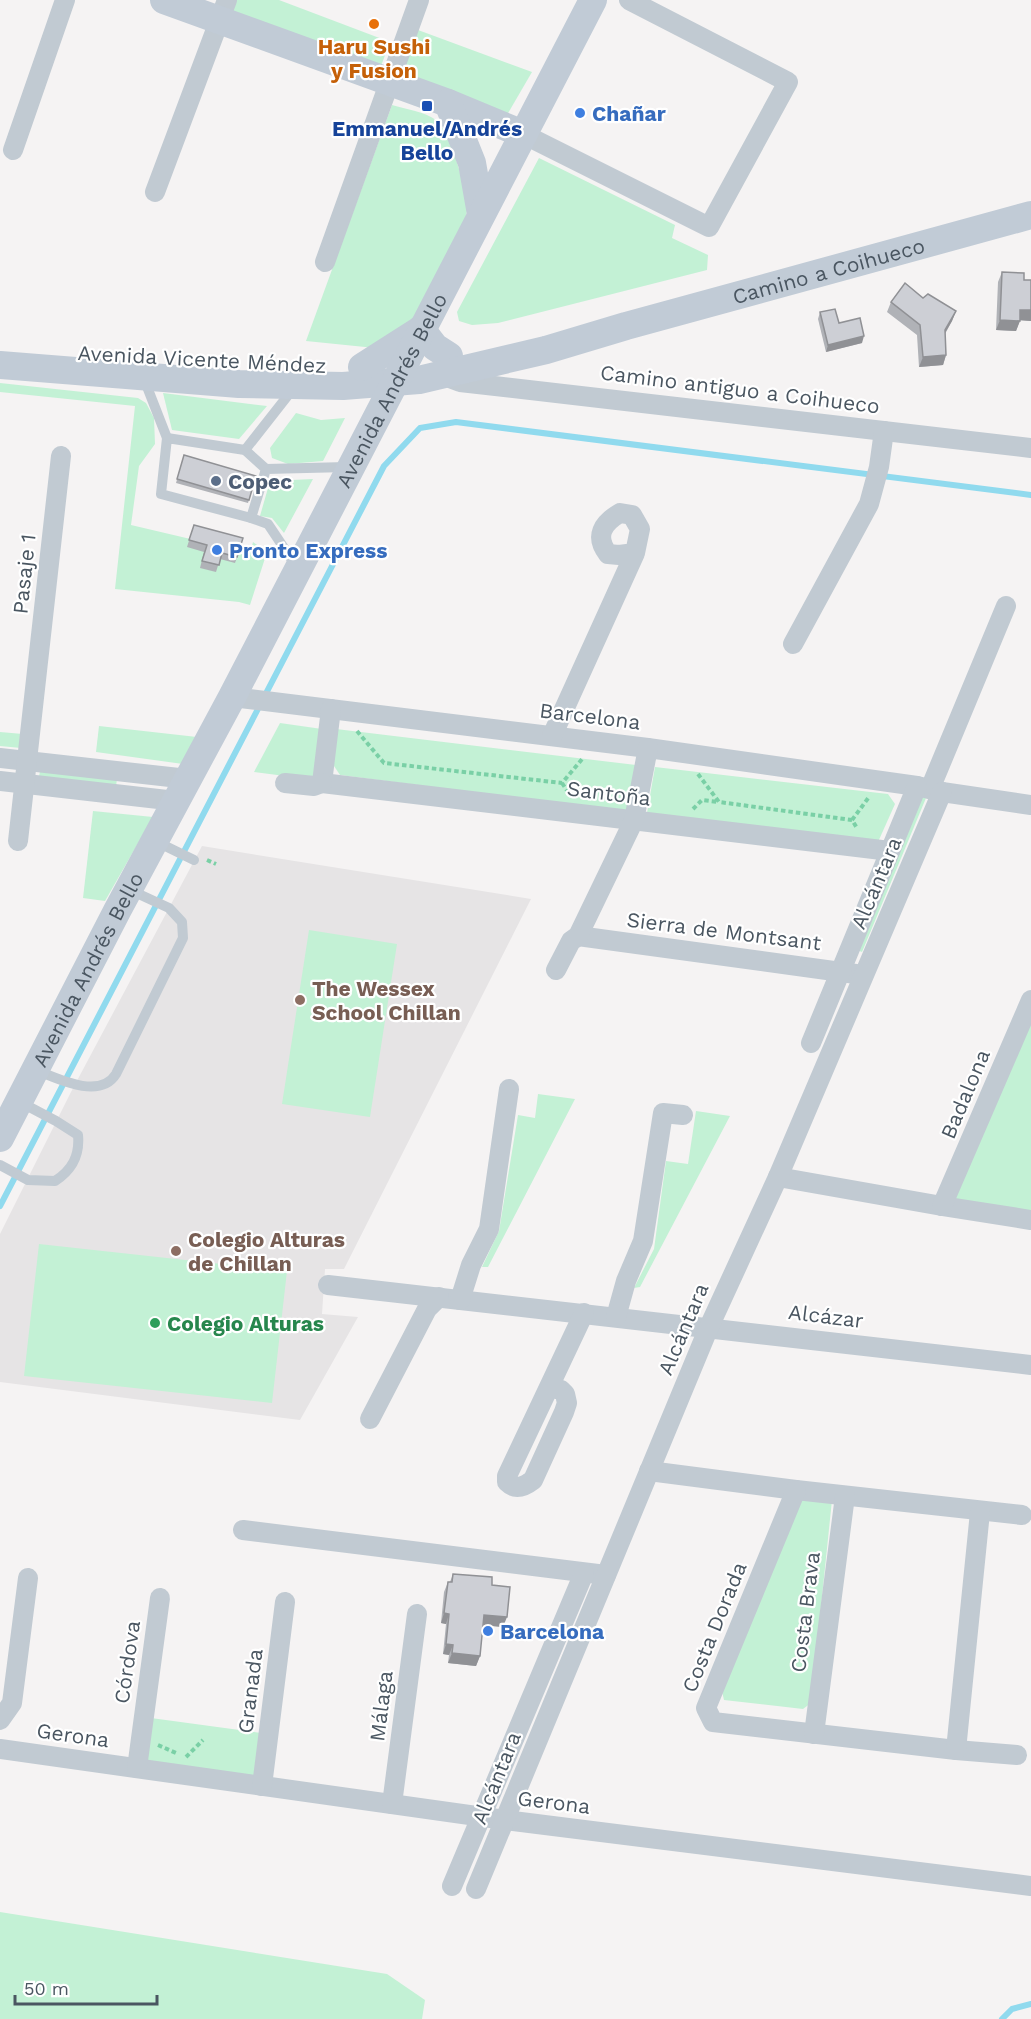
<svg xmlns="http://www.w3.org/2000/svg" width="1031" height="2019" viewBox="0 0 1031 2019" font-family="'Work Sans',sans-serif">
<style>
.education{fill:#e6e4e5}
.green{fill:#c3f1d5}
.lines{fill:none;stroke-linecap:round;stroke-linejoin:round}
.stream{stroke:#90daee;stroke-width:6}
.path{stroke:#7ad0a6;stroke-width:4;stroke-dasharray:4.5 3;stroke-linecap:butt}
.lane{stroke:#c1cad2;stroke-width:10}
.street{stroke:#c1cad2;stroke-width:20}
.secondary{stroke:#c1cbd6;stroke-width:28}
.wall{fill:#b0b2b7}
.shaded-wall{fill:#909195}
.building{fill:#cdcfd5;stroke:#909195;stroke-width:1.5}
.food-dot{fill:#e8710a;stroke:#fff;stroke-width:2}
.transit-dot{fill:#1a4fb4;stroke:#fff;stroke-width:2}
.shop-dot{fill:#3f7fe0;stroke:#fff;stroke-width:2}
.service-dot{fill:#5c6f8a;stroke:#fff;stroke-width:2}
.education-dot{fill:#8d6e63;stroke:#fff;stroke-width:2}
.leisure-dot{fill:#2e9e5b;stroke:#fff;stroke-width:2}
.labels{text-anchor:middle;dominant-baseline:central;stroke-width:4.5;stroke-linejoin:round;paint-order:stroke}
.food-label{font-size:21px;font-weight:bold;fill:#c56008;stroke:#fff}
.shop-label{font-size:21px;font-weight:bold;fill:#366cbe;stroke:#fff;text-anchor:start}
.transit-label{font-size:21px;font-weight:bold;fill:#164399;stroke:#fff}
.street-label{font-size:21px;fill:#4a5661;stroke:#fff}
.service-label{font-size:21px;font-weight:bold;fill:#4e5e75;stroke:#fff;text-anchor:start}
.education-label{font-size:21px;font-weight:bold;fill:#785e54;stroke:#fff;text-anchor:start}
.leisure-label{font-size:21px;font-weight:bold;fill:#27864d;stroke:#fff;text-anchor:start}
</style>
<rect width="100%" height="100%" fill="#f5f3f3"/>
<polygon class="education" points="202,846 531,899 344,1269 325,1269 322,1314 358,1317 300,1420 0,1382 0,1234 71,1092"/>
<g class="green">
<polygon points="232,0 279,0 390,42 381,66 228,9"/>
<polygon points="418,30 532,72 507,115 402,72"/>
<path d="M392 105C406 109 425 112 436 120 450 131 468 193 467 211 466 216 465 220 464 225L423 310 375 348 306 341Z"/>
<polygon points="539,158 675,225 672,238 708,255 707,270 498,323 472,325 459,321 457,312"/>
<polygon points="0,383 138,398 146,403 154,418 155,444 139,466 131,525 250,553 253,542 267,552 250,605 239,602 115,589 135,406 0,392"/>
<polygon points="163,393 267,406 239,439 172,430"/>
<polygon points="296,413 321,420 345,418 323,461 288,464 272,458 270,448"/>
<polygon points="313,479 284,533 272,518 260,516 270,481"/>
<polygon points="280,723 322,729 316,780 254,772"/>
<polygon points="99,726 197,737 183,764 96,752"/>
<polygon points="336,729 636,765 626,812 340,775 332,763"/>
<polygon points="0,732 23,734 21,748 0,746"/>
<polygon points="655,767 888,794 895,804 878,842 647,813"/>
<polygon points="40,771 117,779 116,786 39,777"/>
<polygon points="920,796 926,798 862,952 857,950"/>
<polygon points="93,811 153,817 105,901 83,898"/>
<polygon points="309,930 397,944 370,1117 282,1104"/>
<polygon points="1031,1005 1031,1217 946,1202"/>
<polygon points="538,1094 575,1099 488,1267 482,1267 499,1231 518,1115 535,1118"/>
<polygon points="696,1111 730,1116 640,1287 634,1288 654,1249 666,1161 688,1164"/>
<polygon points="39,1244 287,1271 272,1403 24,1376"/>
<polygon points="801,1496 832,1500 811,1703 803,1709 724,1700 721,1687"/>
<polygon points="151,1718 261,1733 255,1776 145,1760"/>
<polygon points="0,1912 387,1974 425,2000 422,2019 0,2019"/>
</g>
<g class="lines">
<g class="stream">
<polyline points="0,1206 384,466 420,428 456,422 1031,495"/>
<polyline points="1002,2019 1012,2009 1031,2004"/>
</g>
<g class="path">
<polyline points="357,731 384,763 562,783 583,758"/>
<polyline points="698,774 719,802 852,820 857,828"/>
<polyline points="562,783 570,795"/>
<polyline points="693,809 702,800 718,802"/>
<polyline points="852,820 869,797"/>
<polyline points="207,860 216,864"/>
<polyline points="158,1745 176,1753"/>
<polyline points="186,1757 203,1740"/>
</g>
<g class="lane">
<polyline points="144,379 167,438"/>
<polyline points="245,450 293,389"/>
<polyline points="266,469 251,518 161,494 167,438 245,450 266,469 347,467"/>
<polyline points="251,518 268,524 296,566"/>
<polyline points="157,842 194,860"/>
<path d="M36 1070C58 1079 100 1100 116 1074L183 938 182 922 169 908 130 890"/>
<path d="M0 1165 28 1180 55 1181C72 1170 80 1156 78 1135L56 1121 20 1102"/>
</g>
<g class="street">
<polyline points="523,134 709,227 788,82 629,0"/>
<polyline points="13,150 65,0"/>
<polyline points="155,192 227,0"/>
<polyline points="325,262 419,0"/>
<polyline points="447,373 452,379 460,382 1031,448"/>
<polyline points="793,644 869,504 879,467 884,431"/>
<polyline points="232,697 648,748 917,786 942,792 1031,805"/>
<polyline points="331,709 322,783 890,851"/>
<path d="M552 736 635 553 640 529 632 515 620 513C603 523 594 536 608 554L619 555 635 553"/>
<polyline points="0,758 188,779"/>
<polyline points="0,781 176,801"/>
<polyline points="285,783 314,786 322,783"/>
<polyline points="930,789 1006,606"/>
<polyline points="18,841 61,456"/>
<polyline points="578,936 863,975"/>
<polyline points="556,970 571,941 578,936 634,820 648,748"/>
<polyline points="811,1043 917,786"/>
<polyline points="778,1177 942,1206 1031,1220"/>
<polyline points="942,1206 1031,1000"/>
<polyline points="328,1285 1031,1365"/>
<polyline points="460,1300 471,1265 489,1229 509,1089"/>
<polyline points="616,1317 626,1281 643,1241 663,1113 683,1115"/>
<path d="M549 1387 561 1390 565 1394 567 1403 564 1412 533 1480C524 1487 515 1490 507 1482V1476L584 1313"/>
<polyline points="370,1419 427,1309 439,1297"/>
<polyline points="649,1471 796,1490 1022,1515"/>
<polyline points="796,1490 706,1708 713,1722 956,1750 1017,1755"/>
<polyline points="243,1530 606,1575"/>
<polyline points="0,1720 12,1703 28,1578"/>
<polyline points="814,1734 845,1496"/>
<polyline points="0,1749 505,1820 1031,1886"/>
<polyline points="956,1750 980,1512"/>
<polyline points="137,1768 160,1598"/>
<polyline points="262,1786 285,1602"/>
<polyline points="392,1804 417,1614"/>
<polyline points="452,1886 584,1573"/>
<polyline points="476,1889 709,1327 778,1177 942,792"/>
</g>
<g class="secondary">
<polyline points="164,0 448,103 523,134"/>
<polyline points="448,103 472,163 481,214"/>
<polyline points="421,329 435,347 449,356"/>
<path id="s1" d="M0 365 239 384 343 386 419 380 546 350 626 326 1031 215"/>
<polyline points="362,367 420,330"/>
<path id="s2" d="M0 1138 117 911 232 697 593 0"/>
</g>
</g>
<g class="wall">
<polygon points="1002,272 1024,280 1031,280 1031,321 1020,320 1016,331 996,330 998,282"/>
<polygon points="923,298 956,311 952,321 945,334 946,355 943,365 919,367 917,335 887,312 891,302"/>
<polygon points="820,312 839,323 862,343 826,352 818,319"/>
<polygon points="184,455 256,476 248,503 176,483"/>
<polygon points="194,525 237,557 235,563 220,559 216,572 200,568 204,552 187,547"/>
<polygon points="453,1574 492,1585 503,1627 483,1625 480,1656 476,1666 448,1663 449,1655 443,1654 446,1624 441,1623 444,1592 448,1582 450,1582"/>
</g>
<g class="shaded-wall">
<polygon points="1020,310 1031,310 1031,321 1016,320"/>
<polygon points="956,311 952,321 941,340 945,330"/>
<polygon points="1000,320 1020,321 1016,331 996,330"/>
<polygon points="864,336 862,343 826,352 828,345"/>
<polygon points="946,355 943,365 919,367 923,357"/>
<polygon points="444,1613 449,1614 446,1624 441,1623"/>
<polygon points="484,1615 507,1617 503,1627 480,1625"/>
<polygon points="446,1644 453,1645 449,1655 443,1654"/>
<polygon points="452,1653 480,1656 476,1666 448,1663"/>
</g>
<g class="building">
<polygon points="1002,272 1024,273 1024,280 1031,280 1031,310 1020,310 1020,321 1000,320"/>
<polygon points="905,283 923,298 928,294 956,311 945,330 946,355 923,357 920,325 891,302"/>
<polygon points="835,309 839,323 860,318 864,336 828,345 820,312"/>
<polygon points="184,455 256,476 249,500 177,479"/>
<polygon points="194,525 243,538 237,557 222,553 219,565 202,561 207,545 189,540"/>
<polygon points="453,1574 492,1577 492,1585 510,1587 507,1617 484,1615 480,1656 452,1653 453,1645 446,1644 449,1614 444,1613 448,1582 452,1582"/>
</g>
<circle class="food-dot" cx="374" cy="24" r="6"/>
<rect class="transit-dot" x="421" y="100" width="12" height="12" rx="3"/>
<g class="shop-dot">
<circle cx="580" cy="113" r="6"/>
<circle cx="217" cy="550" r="6"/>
<circle cx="488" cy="1631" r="6"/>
</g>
<circle class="service-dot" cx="216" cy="481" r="6"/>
<g class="education-dot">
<circle cx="300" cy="1000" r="6"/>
<circle cx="176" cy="1251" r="6"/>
</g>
<circle class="leisure-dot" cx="155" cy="1323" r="6"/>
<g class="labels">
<g class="food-label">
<text x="374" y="46">Haru Sushi<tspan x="374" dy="24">y Fusion</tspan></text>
</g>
<g class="shop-label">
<text x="592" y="113">Chañar</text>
<text x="229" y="550">Pronto Express</text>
<text x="500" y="1631">Barcelona</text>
</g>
<g class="transit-label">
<text x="427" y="128">Emmanuel/Andrés<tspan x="427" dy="24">Bello</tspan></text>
</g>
<g class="street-label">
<text stroke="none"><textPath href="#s1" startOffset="844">Camino a Coihueco</textPath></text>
<text transform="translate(202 359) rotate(3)">Avenida Vicente Méndez</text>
<text stroke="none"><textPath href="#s2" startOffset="844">Avenida Andrés Bello</textPath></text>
<text transform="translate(740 389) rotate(7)">Camino antiguo a Coihueco</text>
<text transform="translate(24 574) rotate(-84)">Pasaje 1</text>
<text transform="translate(590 716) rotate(7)">Barcelona</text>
<text transform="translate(609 793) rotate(7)">Santoña</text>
<text transform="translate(876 883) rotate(-67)">Alcántara</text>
<text transform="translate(724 931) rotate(7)">Sierra de Montsant</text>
<text stroke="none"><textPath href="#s2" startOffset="190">Avenida Andrés Bello</textPath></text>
<text transform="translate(965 1094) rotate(-67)">Badalona</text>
<text transform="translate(826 1316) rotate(7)">Alcázar</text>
<text transform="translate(683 1329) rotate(-67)">Alcántara</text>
<text transform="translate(805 1612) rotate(-83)">Costa Brava</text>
<text transform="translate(714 1627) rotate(-68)">Costa Dorada</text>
<text transform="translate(127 1662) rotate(-82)">Córdova</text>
<text transform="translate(250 1691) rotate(-83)">Granada</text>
<text transform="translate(381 1706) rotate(-83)">Málaga</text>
<text transform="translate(73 1735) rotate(8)">Gerona</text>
<text transform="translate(496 1778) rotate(-68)">Alcántara</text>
<text transform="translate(554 1802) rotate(7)">Gerona</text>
</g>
<g class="service-label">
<text x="228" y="481">Copec</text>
</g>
<g class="education-label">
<text x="312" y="988">The Wessex<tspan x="312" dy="24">School Chillan</tspan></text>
<text x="188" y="1239">Colegio Alturas<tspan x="188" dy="24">de Chillan</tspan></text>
</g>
<g class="leisure-label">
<text x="167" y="1323">Colegio Alturas</text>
</g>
</g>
<path d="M15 1995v9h142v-9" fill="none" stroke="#4a5661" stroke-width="3"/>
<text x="24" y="1995" font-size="18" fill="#4a5661" stroke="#ffffff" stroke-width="4.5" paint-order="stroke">50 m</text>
</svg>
